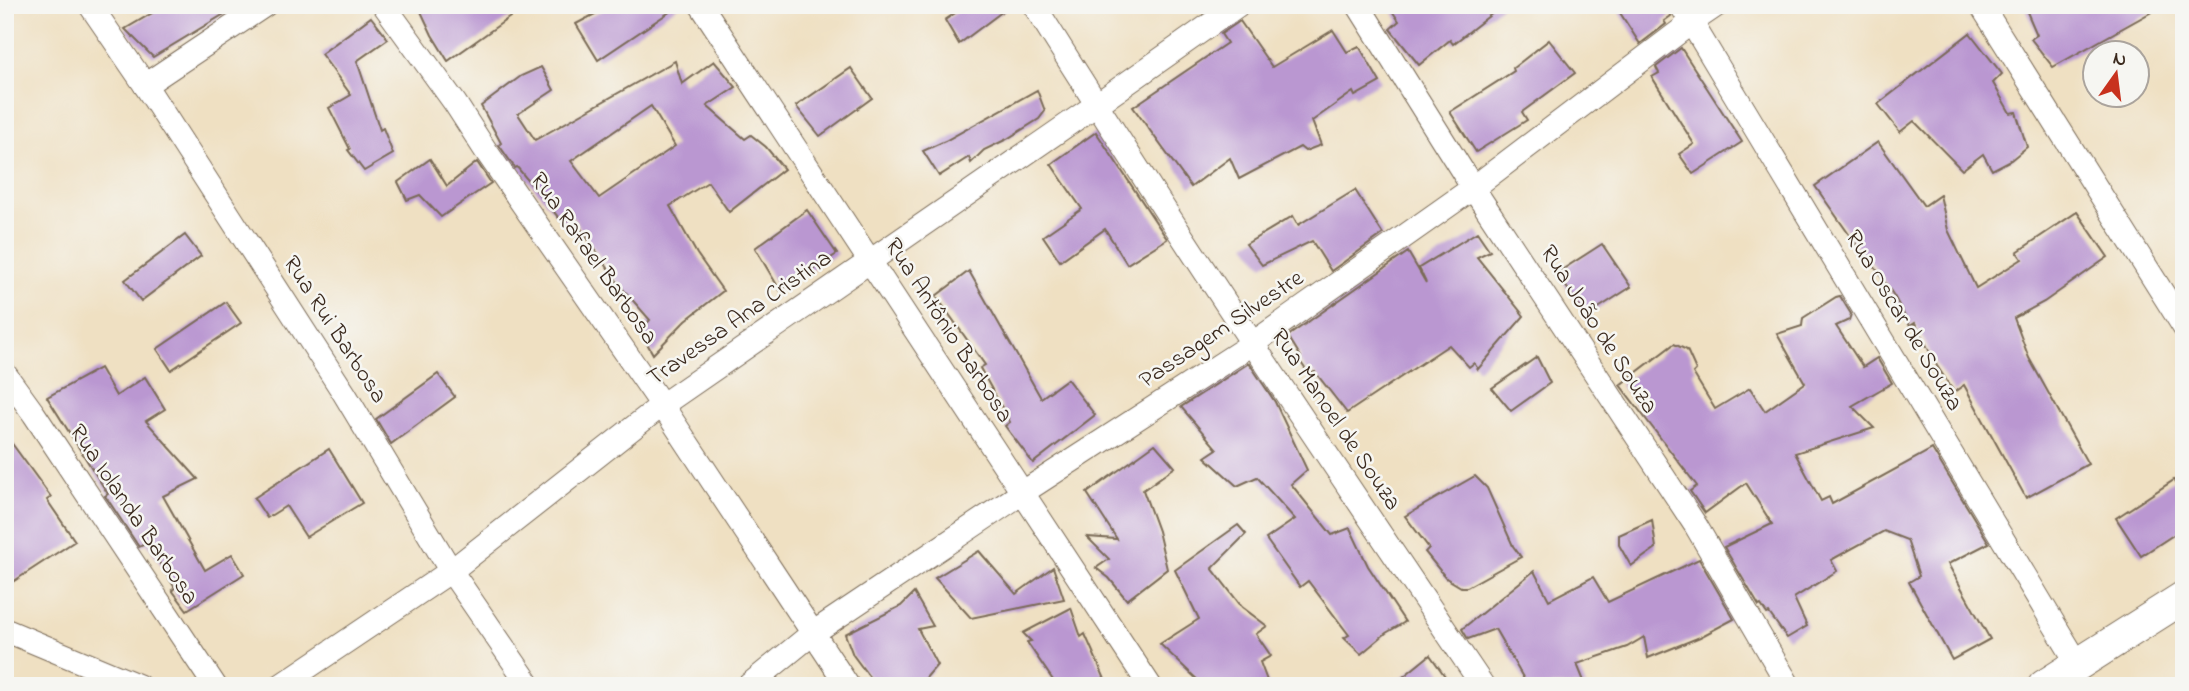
<svg xmlns="http://www.w3.org/2000/svg" width="2189" height="691" viewBox="0 0 2189 691" font-family="'Indie Flower',sans-serif">
<style>
.building{fill:#ba97d1;fill-rule:evenodd}
.lines{fill:none;stroke-linecap:round;stroke-linejoin:round}
.minor-casing{stroke:#7a6a57;stroke-width:25}
.secondary-casing{stroke:#7a6a57;stroke-width:34}
.minor{stroke:#fff;stroke-width:23}
.secondary{stroke:#fff;stroke-width:32}
.labels{text-anchor:middle;dominant-baseline:central;stroke-width:5;stroke-linejoin:round;paint-order:stroke}
.street-label{font-size:24px;fill:#3b2a1e;stroke:#f6f6f2}
</style>
<rect width="100%" height="100%" fill="#f6f6f2"/>
<filter id="ink" filterUnits="userSpaceOnUse"><feTurbulence type="fractalNoise" baseFrequency=".0143" numOctaves="2"/><feDisplacementMap in="SourceGraphic" scale="14" xChannelSelector="R" yChannelSelector="G"/><feConvolveMatrix kernelMatrix="1 2 1 2 8 2 1 2 1" color-interpolation-filters="sRGB"/></filter>
<filter id="wash" filterUnits="userSpaceOnUse"><feTurbulence type="fractalNoise" baseFrequency=".00686" numOctaves="4" result="noise"/><feDisplacementMap in="SourceGraphic" scale="28" xChannelSelector="R" yChannelSelector="G"/><feGaussianBlur stdDeviation="1.57" result="paint"/><feColorMatrix in="noise" values="0 0 0 0 0 0 0 0 0 0 0 0 0 0 0 0 0 1.4 0 .05"/><feComposite in="paint" operator="in"/></filter>
<g filter="url(#wash)">
<rect width="100%" height="100%" fill="#efe0c2"/>
<g id="blocks">
<g class="building">
<polygon points="166,5 239,5 153,57 125,29"/>
<polygon points="418,5 527,5 448,61 432,35"/>
<polygon points="612,5 680,5 598,60 576,24"/>
<polygon points="967,5 1011,5 959,44 945,20"/>
<polygon points="1388,5 1503,5 1453,44 1450,40 1419,65 1390,29 1399,21"/>
<polygon points="1615,5 1667,5 1671,16 1664,21 1666,24 1640,44"/>
<polygon points="2024,5 2164,5 2053,67 2031,39 2037,35"/>
<polygon points="371,17 388,39 357,61 380,130 383,128 393,154 364,171 348,150 350,149 329,108 351,95 321,54"/>
<polygon points="1240,21 1272,67 1333,30 1347,52 1359,46 1380,82 1355,96 1353,92 1312,121 1321,145 1305,151 1300,147 1239,179 1230,158 1191,187 1133,107 1227,43 1221,34"/>
<polygon points="1970,33 2002,74 1993,83 2010,113 2016,112 2027,147 2011,160 1992,170 1983,154 1962,170 1914,121 1900,132 1878,104"/>
<polygon points="1549,40 1575,73 1522,112 1527,120 1476,152 1450,112 1514,71 1513,68"/>
<polygon points="1681,48 1742,142 1693,174 1679,154 1694,144 1652,77 1659,73 1656,67"/>
<path d="M675 61 682 84 714 61 736 87 707 106 745 139 751 135 766 147 784 169 729 212 708 182 670 206 697 254 723 291 686 320 653 354 640 331 650 320 621 287 572 216 563 223 517 167 515 168 499 145 501 143 481 106 521 76 541 67 554 90 518 114 535 140ZM651 106 675 146 599 198 571 161Z"/>
<polygon points="851,68 872,98 820,136 796,106"/>
<polygon points="1037,90 1045,111 1039,119 1007,139 984,150 971,163 969,157 939,176 923,151 945,141"/>
<polygon points="1096,132 1167,239 1127,264 1105,229 1060,261 1043,236 1082,209 1051,164"/>
<polygon points="1878,142 1924,206 1940,195 1948,230 1976,288 2022,259 2017,252 2077,212 2108,257 2044,302 2014,318 2029,358 2088,464 2026,498 1964,385 1954,392 1937,366 1915,323 1910,326 1894,296 1866,254 1865,257 1815,186"/>
<polygon points="430,159 447,186 477,162 491,183 441,217 420,195 407,200 398,182"/>
<polygon points="1355,190 1383,234 1331,271 1312,241 1262,265 1246,244 1293,216 1298,225"/>
<polygon points="807,210 837,254 780,290 755,248"/>
<polygon points="1477,232 1490,251 1477,257 1524,316 1478,369 1474,363 1469,367 1449,345 1347,413 1315,372 1309,374 1299,360 1301,357 1288,336 1408,252 1426,283 1419,268"/>
<polygon points="185,235 201,256 141,301 125,280"/>
<polygon points="1602,244 1631,287 1586,316 1557,273"/>
<polygon points="969,271 1041,398 1067,379 1095,415 1033,463 1005,426 1010,422 980,368 985,365 936,296"/>
<polygon points="1840,296 1851,314 1849,320 1836,326 1863,367 1877,358 1892,383 1852,406 1874,428 1795,453 1821,501 1829,497 1832,504 1932,449 1989,543 1948,564 1990,639 1952,660 1909,582 1919,576 1907,540 1884,531 1831,560 1837,571 1794,598 1807,626 1787,638 1769,613 1767,614 1761,605 1759,606 1724,547 1772,524 1746,483 1705,513 1690,491 1697,486 1620,385 1674,344 1687,350 1696,370 1693,373 1715,409 1750,388 1765,411 1805,383 1777,334 1802,326 1803,318 1836,297"/>
<polygon points="226,302 241,323 171,370 157,349"/>
<polygon points="1537,357 1550,383 1511,411 1492,388"/>
<polygon points="1249,363 1275,402 1307,470 1291,484 1332,535 1350,528 1368,566 1405,622 1386,633 1361,654 1344,638 1349,635 1308,581 1300,587 1266,539 1295,519 1257,477 1237,486 1205,457 1217,449 1181,407"/>
<polygon points="100,368 116,396 145,377 165,409 146,421 198,479 163,496 205,570 232,554 244,574 187,610 172,590 175,588 147,543 139,547 110,503 105,496 108,494 47,397"/>
<polygon points="438,374 455,397 391,444 376,419"/>
<polygon points="5,434 51,497 47,500 75,541 5,587"/>
<polygon points="1155,444 1175,467 1143,490 1158,531 1167,569 1127,600 1109,578 1096,568 1109,559 1087,537 1117,539 1087,493"/>
<polygon points="329,449 362,503 306,537 286,506 267,518 254,498"/>
<polygon points="1475,476 1487,488 1513,546 1521,557 1467,587 1461,587 1446,578 1425,552 1429,548 1405,516"/>
<polygon points="2174,480 2184,495 2184,528 2141,556 2116,518"/>
<polygon points="1652,520 1656,548 1631,566 1619,545 1619,535"/>
<polygon points="1238,525 1246,534 1212,568 1242,607 1267,626 1256,634 1271,656 1260,662 1269,686 1204,686 1160,644 1199,619 1175,570"/>
<polygon points="979,551 1016,594 1053,567 1064,599 971,618 935,578"/>
<polygon points="1699,559 1734,619 1700,637 1648,658 1644,637 1627,647 1577,664 1586,686 1528,686 1495,629 1468,639 1462,629 1534,571 1549,600 1593,577 1608,602"/>
<polygon points="914,593 933,626 918,629 937,665 919,686 876,686 853,655 845,634 901,606"/>
<polygon points="1071,608 1081,637 1085,634 1108,686 1057,686 1027,642 1031,641 1023,633"/>
<polygon points="1430,655 1452,686 1392,686"/>
</g>
</g>
</g>
<g filter="url(#ink)">
<use href="#blocks" fill-opacity="0" stroke="#7a6a57" stroke-width="2"/>
<g class="lines">
<g class="minor-casing">
<g id="minor">
<polyline points="90,5 145,85 344,393 451,571 530,686"/>
<polyline points="384,5 455,103 486,151 662,405 848,686"/>
<polyline points="701,5 1150,686"/>
<path d="M1034 5C1178 236 1331 461 1483 686"/>
<polyline points="1358,5 1473,188 1696,526 1789,686"/>
<polyline points="1681,5 2078,664"/>
<polyline points="1981,5 2184,327"/>
<polyline points="145,85 265,5"/>
<polyline points="5,374 34,414 215,686"/>
<polyline points="5,630 139,686"/>
<polyline points="280,686 451,571 662,405 1096,105 1238,5"/>
<polyline points="748,686 813,633 1022,493 1252,344 1473,188 1692,22 1717,5"/>
</g>
</g>
<g class="secondary-casing">
<polyline id="secondary" points="2044,686 2184,597"/>
</g>
<use href="#minor" class="minor"/>
<use href="#secondary" class="secondary"/>
</g>
</g>
<g class="labels">
<g class="street-label">
<text transform="translate(593 259) rotate(55)">Rua Rafael Barbosa</text>
<text transform="translate(740 319) rotate(-35)">Travessa Ana Cristina</text>
<text transform="translate(1903 321) rotate(59)">Rua Oscar de Souza</text>
<text transform="translate(334 330) rotate(57)">Rua Rui Barbosa</text>
<text transform="translate(1222 330) rotate(-34)">Passagem Silvestre</text>
<text transform="translate(1598 330) rotate(57)">Rua João de Souza</text>
<text transform="translate(948 331) rotate(57)">Rua Antônio Barbosa</text>
<text transform="translate(1335 420) rotate(56)">Rua Manoel de Souza</text>
<text transform="translate(133 515) rotate(56)">Rua Iolanda Barbosa</text>
</g>
</g>
<rect width="2189" height="691" fill="none" stroke="#f6f6f2" stroke-width="28"/>
<g transform="translate(2116 74) rotate(14)"><circle r="33" fill="#f6f6f2" stroke="#aba49d" stroke-width="2"/>
<path d="M0-5L12 26L0 18L-12 26Z" fill="#c8321e"/>
<text y="-10" font-size="19" font-weight="bold" text-anchor="middle" fill="#3b2a1e">N</text>
</g>
</svg>
